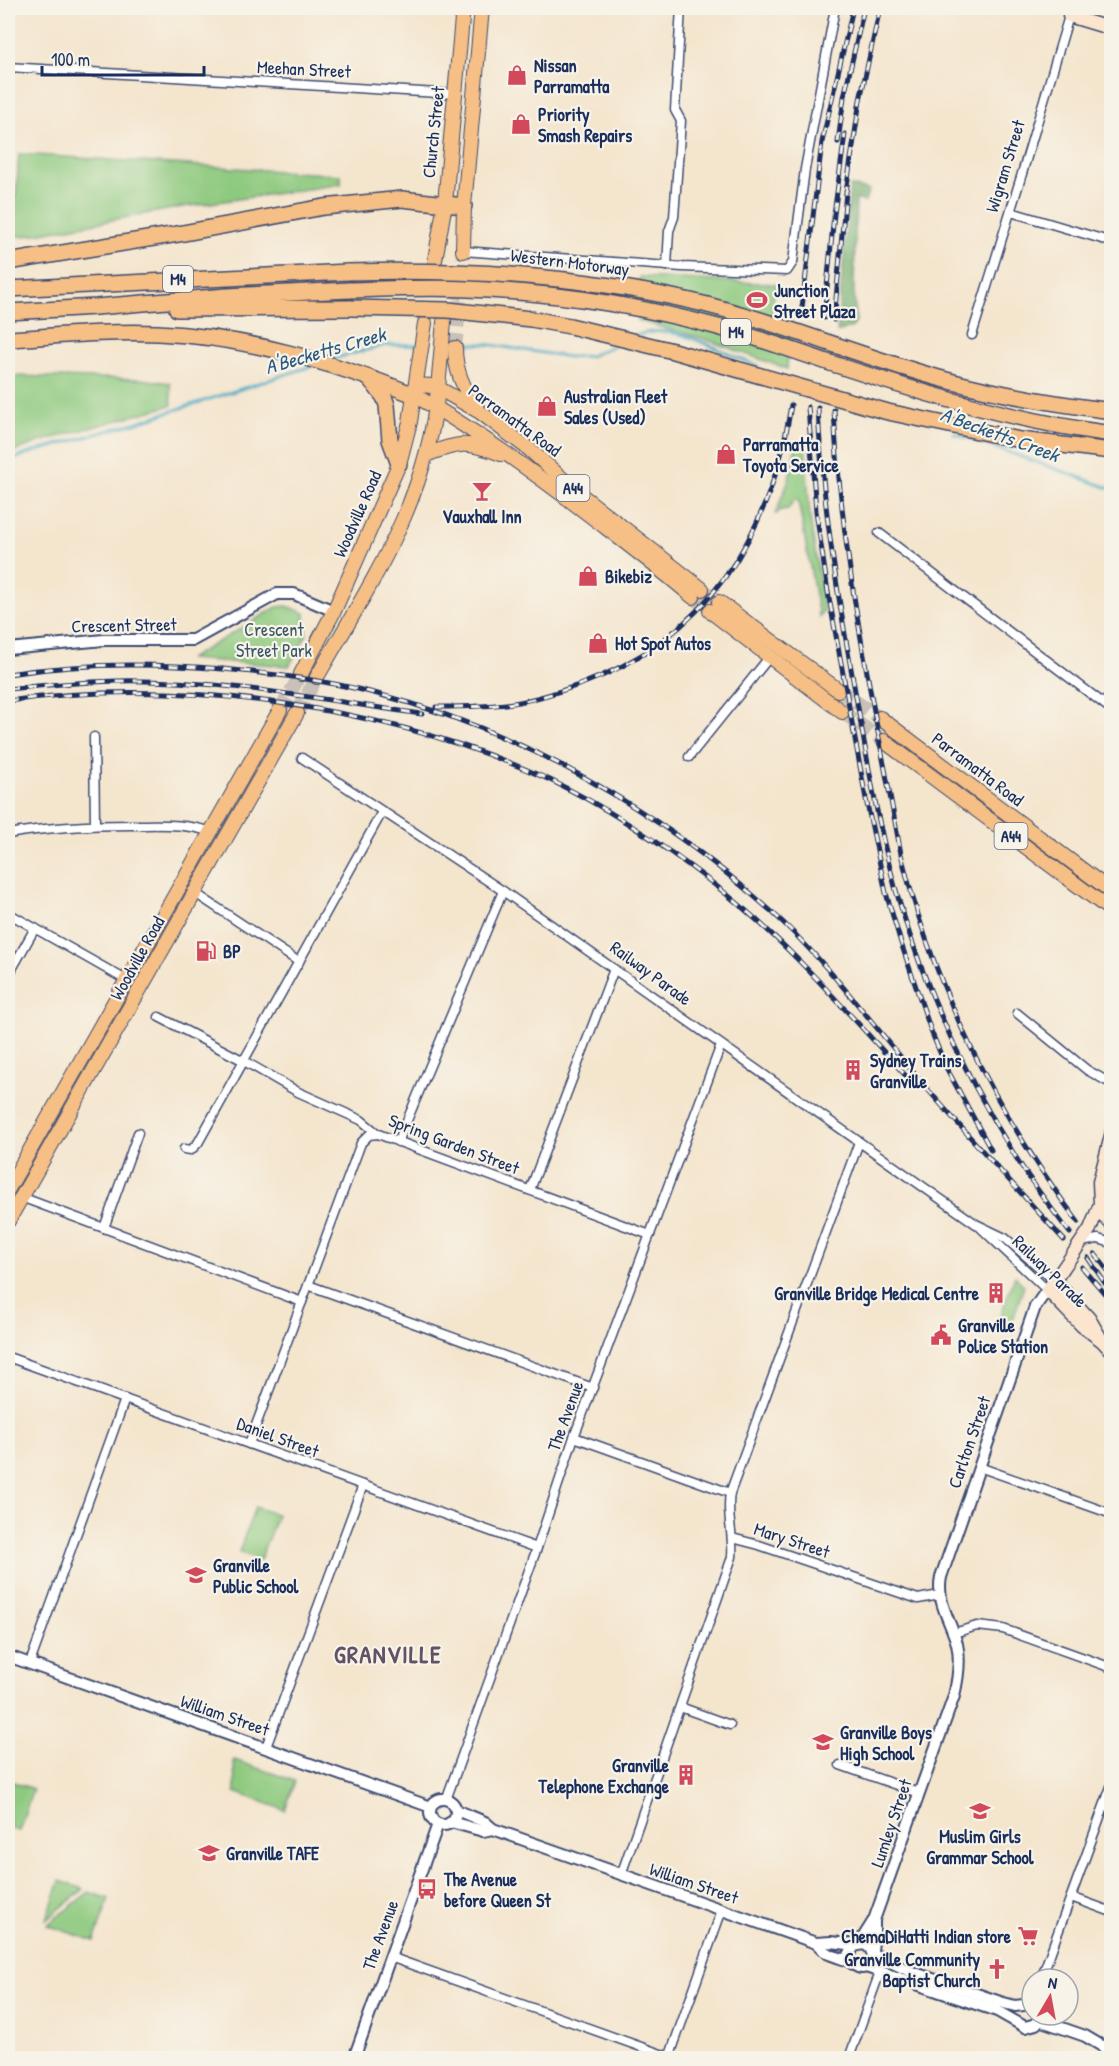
<svg xmlns="http://www.w3.org/2000/svg" width="1119" height="2066" viewBox="0 0 1119 2066" font-family="'Patrick Hand',sans-serif">
<style>
.green{fill:#8dc97e;stroke:#547c6e;stroke-width:1.5}
.forest{fill:#72ad6d;stroke:#466e66;stroke-width:1.5}
.lines{fill:none;stroke-linecap:round;stroke-linejoin:round}
.stream{stroke:#43a8c3;stroke-width:3}
.primary-tunnel{stroke:#c9c1b7;stroke-width:14;stroke-dasharray:14 7;stroke-linecap:butt}
.trunk-tunnel{stroke:#c9c1b7;stroke-width:14;stroke-dasharray:14 7;stroke-linecap:butt}
.minor-casing{stroke:#3c4a6f;stroke-width:11}
.tertiary-casing{stroke:#3c4a6f;stroke-width:14}
.secondary-casing{stroke:#3c4a6f;stroke-width:15}
.primary-casing{stroke:#3c4a6f;stroke-width:16}
.trunk-casing{stroke:#3c4a6f;stroke-width:16}
.motorway-casing{stroke:#3c4a6f;stroke-width:18}
.minor{stroke:#fff;stroke-width:8}
.tertiary{stroke:#fff;stroke-width:10}
.secondary{stroke:#fbe5cf;stroke-width:12}
.primary{stroke:#f5bf86;stroke-width:14}
.trunk{stroke:#f5bf86;stroke-width:14}
.motorway{stroke:#f5bf86;stroke-width:15}
.rail-casing{stroke:#1b2f5e;stroke-width:5}
.rail{stroke:#f7f3e8;stroke-width:3;stroke-dasharray:9;stroke-linecap:butt}
.minor-bridge-casing{stroke:#3c4a6f;stroke-width:11;stroke-linecap:butt}
.secondary-bridge-casing{stroke:#3c4a6f;stroke-width:15;stroke-linecap:butt}
.motorway-bridge-casing{stroke:#3c4a6f;stroke-width:18;stroke-linecap:butt}
.minor-bridge{stroke:#fff;stroke-width:8}
.secondary-bridge{stroke:#fbe5cf;stroke-width:12}
.motorway-bridge{stroke:#f5bf86;stroke-width:15}
.labels{text-anchor:middle;dominant-baseline:central;stroke-width:4.5;stroke-linejoin:round;paint-order:stroke}
.shield{fill:#f7f3e8;stroke:#5d6a87;stroke-width:1.5}
.shield-label{font-size:16px;font-weight:bold;fill:#1b2f5e}
.poi-label{font-size:18px;font-weight:bold;fill:#1b2f5e;stroke:#f7f3e8;text-anchor:start}
.street-label{font-size:18px;fill:#1b2f5e;stroke:#f7f3e8}
.park-label{font-size:18px;fill:#385666;stroke:#f7f3e8}
.water-label{font-size:20px;font-style:italic;fill:#295981;stroke:#f7f3e8}
.district-label{font-size:24px;font-weight:bold;letter-spacing:1.5px;fill:#615266;stroke:#f7f3e8}
</style>
<rect width="100%" height="100%" fill="#f7f3e8"/>
<filter id="ink" filterUnits="userSpaceOnUse"><feTurbulence type="fractalNoise" baseFrequency=".0167" numOctaves="2"/><feDisplacementMap in="SourceGraphic" scale="12" xChannelSelector="R" yChannelSelector="G"/><feConvolveMatrix kernelMatrix="1 2 1 2 8 2 1 2 1" color-interpolation-filters="sRGB"/></filter>
<filter id="wash" filterUnits="userSpaceOnUse"><feTurbulence type="fractalNoise" baseFrequency=".008" numOctaves="4" result="noise"/><feDisplacementMap in="SourceGraphic" scale="24" xChannelSelector="R" yChannelSelector="G"/><feGaussianBlur stdDeviation="1.35" result="paint"/><feColorMatrix in="noise" values="0 0 0 0 0 0 0 0 0 0 0 0 0 0 0 0 0 1.4 0 .05"/><feComposite in="paint" operator="in"/></filter>
<g filter="url(#wash)">
<rect width="100%" height="100%" fill="#f4e5cd"/>
<g class="green">
<polygon points="19,154 341,175 341,184 183,207 25,236 8,236 8,197 16,197"/>
<polygon points="640,277 776,284 772,307 790,314 787,369 705,339 638,321"/>
<polygon points="8,376 141,379 170,383 172,405 39,442 8,454"/>
<polygon points="797,441 805,443 810,517 824,610 819,617 798,500 794,500 788,509 781,510 775,515 789,479"/>
<polygon points="287,606 305,613 306,636 289,666 189,659 277,607"/>
<polygon points="1015,1276 1024,1286 1010,1327 998,1323"/>
<polygon points="255,1507 277,1515 260,1560 239,1552"/>
<polygon points="234,1760 295,1781 285,1810 235,1792"/>
<polygon points="10,1781 33,1789 19,1831 8,1827 8,1788"/>
<polygon points="60,1881 84,1889 46,1920"/>
<polygon points="89,1892 109,1899 94,1941 47,1925"/>
</g>
<polygon class="forest" points="850,186 869,190 865,202 856,199 854,288 856,321 853,327 837,332"/>
<g class="lines">
<g class="stream">
<path d="M634 337C675 318 720 354 758 366"/>
<polyline points="445,344 485,344 569,357 590,356 617,344"/>
<polyline points="332,359 386,345 417,345"/>
<polyline points="882,400 893,406"/>
<polyline points="954,433 1112,489"/>
<polyline points="8,461 33,452 135,423 312,366"/>
</g>
</g>
</g>
<g filter="url(#ink)">
<g class="lines">
<g class="primary-tunnel">
<polyline points="280,710 301,674"/>
<polyline points="297,713 317,677"/>
</g>
<g class="trunk-tunnel">
<polyline points="446,318 461,281 463,251"/>
<polyline points="455,348 460,301"/>
<polyline points="702,589 719,602"/>
<polyline points="693,597 710,611"/>
<polyline points="838,690 880,718"/>
<polyline points="842,712 884,741"/>
</g>
<g class="minor-casing">
<g id="minor">
<polyline points="8,67 455,94"/>
<polyline points="1011,212 1112,242"/>
<polyline points="463,251 682,267 787,271 793,262 805,169 835,8"/>
<polyline points="667,266 669,231 674,217 681,121 675,110 681,8"/>
<polyline points="972,335 1021,177 1069,16"/>
<polyline points="879,533 1112,710"/>
<polyline points="94,737 95,825"/>
<polyline points="689,757 771,655"/>
<polyline points="302,758 503,891 976,1224 1005,1238 1054,1280"/>
<path d="M8 834C49 827 91 825 133 825 160 825 186 823 211 832"/>
<polyline points="192,891 299,962"/>
<polyline points="8,913 126,980"/>
<polyline points="8,976 35,928"/>
<polyline points="1017,1013 1087,1070 1112,1084"/>
<polyline points="159,1017 244,1061 298,1092 361,1120 378,1134 650,1235"/>
<polyline points="398,1142 503,891"/>
<polyline points="184,1149 191,1150 198,1143 382,812"/>
<polyline points="530,1190 614,969"/>
<polyline points="21,1197 302,1302"/>
<polyline points="104,1228 138,1133"/>
<polyline points="981,1228 1047,1290"/>
<polyline points="1098,1239 1112,1243"/>
<polyline points="308,1285 593,1388"/>
<polyline points="8,1357 537,1548"/>
<polyline points="574,1437 730,1493"/>
<polyline points="249,1444 361,1143 369,1135 378,1134"/>
<polyline points="979,1467 1112,1514"/>
<polyline points="732,1538 759,1545 918,1599 940,1595"/>
<polyline points="954,1633 977,1626 1003,1629 1112,1668"/>
<polyline points="30,1663 125,1399"/>
<polyline points="680,1707 730,1725"/>
<polyline points="266,1747 363,1485"/>
<polyline points="840,1765 919,1793"/>
<polyline points="446,1800 537,1548 574,1437 721,1045"/>
<path d="M621 1875 732 1557C734 1535 726 1515 730 1493L859 1142"/>
<polyline points="1071,1897 1112,1912"/>
<polyline points="390,1957 672,2058"/>
<polyline points="1041,1979 1112,1784"/>
<polyline points="669,2058 722,1910"/>
<polyline points="849,2058 880,1972"/>
</g>
</g>
<g class="tertiary-casing">
<g id="tertiary">
<polyline points="8,649 104,640 193,640 277,594 294,594 334,611"/>
<polyline points="8,1656 431,1807"/>
<circle cx="443" cy="1812" r="13"/>
<path d="M456 1810 485 1822 493 1829 816 1943C820 1946 823 1951 827 1953 834 1957 843 1958 850 1962 854 1964 856 1968 862 1968 877 1966 875 1949 864 1944L854 1946 849 1955 851 1962"/>
<polyline points="451,1822 483,1831 493,1829"/>
<polyline points="816,1943 831,1942 856,1945"/>
<path d="M859 1944 874 1920 954 1696C958 1679 961 1661 957 1644 951 1621 936 1603 941 1577L1035 1307 1047 1290"/>
<polyline points="872,1950 874,1934 874,1920"/>
<polyline points="873,1954 912,1972 1000,2002 1015,2006 1032,2004"/>
<polyline points="866,1967 997,2011 1025,2027 1036,2024 1040,2015"/>
<polyline points="1039,2020 1085,2036 1112,2052"/>
<polyline points="354,2058 438,1824"/>
</g>
</g>
<g class="secondary-casing">
<g id="secondary">
<polyline points="1071,8 1069,16 1112,29"/>
<polyline points="1100,1204 1112,1184"/>
<polyline points="1098,1210 1112,1225"/>
<polyline points="1090,1229 1100,1204 1099,1182 1112,1132"/>
<polyline points="1062,1270 1047,1290 1082,1326 1102,1341 1112,1352"/>
<polyline points="1054,1280 1089,1318 1100,1337"/>
</g>
</g>
<g class="primary-casing">
<g id="primary">
<path d="M426 455C459 442 468 441 501 454"/>
<polyline points="301,674 334,611 399,464 410,422 414,395"/>
<path d="M317 677C371 582 428 500 438 388 429 385 423 384 415 389"/>
<polyline points="8,1189 280,710"/>
<polyline points="8,1221 297,713"/>
</g>
</g>
<g class="trunk-casing">
<g id="trunk">
<polyline points="463,251 464,206 482,8"/>
<polyline points="435,260 445,203 463,8"/>
<polyline points="444,322 438,388 480,412 529,449 576,491 702,589"/>
<path d="M425 323 414 395C477 431 535 473 592 517 626 543 661 569 693 597"/>
<path d="M455 348C455 371 463 389 477 407"/>
<polyline points="719,602 838,690"/>
<polyline points="710,611 842,712"/>
<polyline points="880,718 1112,892"/>
<polyline points="884,741 1112,911"/>
</g>
</g>
<g class="motorway-casing">
<g id="motorway">
<polyline points="8,262 178,234 324,207 402,199 464,206"/>
<polyline points="8,289 348,272"/>
<polyline points="177,309 351,308"/>
<polyline points="8,312 96,307 227,296 350,290"/>
<path d="M8 339C57 336 108 331 158 333 247 337 332 362 414 395"/>
<polyline points="369,378 384,397 387,405 390,440 399,464"/>
</g>
</g>
<use href="#minor" class="minor"/>
<use href="#tertiary" class="tertiary"/>
<use href="#secondary" class="secondary"/>
<use href="#primary" class="primary"/>
<use href="#trunk" class="trunk"/>
<use href="#motorway" class="motorway"/>
<g class="rail-casing">
<g id="rail">
<polyline points="838,142 844,97 864,8"/>
<polyline points="801,316 822,142 853,8"/>
<polyline points="824,318 834,214 845,134"/>
<polyline points="834,320 846,192 860,100 880,8"/>
<polyline points="808,407 816,511 828,592 866,799 886,893 901,943 931,1031 947,1069 991,1150"/>
<path d="M818 408C822 503 838 597 855 691 868 762 879 835 900 904 927 994 967 1080 1017 1159 1033 1185 1052 1209 1070 1233"/>
<path d="M834 410C841 560 874 707 901 854 935 991 994 1109 1078 1222"/>
<path d="M8 674C80 663 151 663 223 669 274 674 325 680 374 693 522 731 659 810 772 912 828 963 874 1026 923 1084 969 1137 1017 1189 1064 1240"/>
<path d="M8 689C44 685 80 682 117 681 219 679 322 700 422 714"/>
<path d="M8 701C184 677 388 706 550 780 609 808 663 845 715 885 786 940 846 1011 907 1077"/>
<path d="M436 707C462 707 487 707 513 703 535 700 558 692 579 685 707 639 771 535 791 405"/>
<polyline points="1095,1254 1112,1276"/>
<polyline points="1088,1258 1105,1283"/>
<polyline points="1082,1267 1112,1302"/>
</g>
</g>
<use href="#rail" class="rail"/>
<g class="minor-bridge-casing">
<polyline id="minor-bridge" points="1081,1242 1098,1239"/>
</g>
<g class="secondary-bridge-casing">
<polyline id="secondary-bridge" points="1062,1270 1090,1229"/>
</g>
<g class="motorway-bridge-casing">
<g id="motorway-bridge">
<path d="M348 272C464 269 577 275 691 301 778 321 860 357 946 380 1001 395 1056 404 1112 411"/>
<path d="M350 290C389 289 428 287 468 289 551 292 637 305 718 327 761 338 802 354 843 367 931 396 1020 422 1112 434"/>
<polyline points="351,308 448,310 531,319 570,326 673,351 888,412 1020,440 1112,451"/>
</g>
</g>
<use href="#minor-bridge" class="minor-bridge"/>
<use href="#secondary-bridge" class="secondary-bridge"/>
<use href="#motorway-bridge" class="motorway-bridge"/>
</g>
</g>
<defs>
<g id="shop-bare" transform="scale(1.62)"><path d="M-5-2.5h2.3a2.7 3.5 0 0 1 5.4 0H5L5.5 6h-11ZM-1.5-2.5h3a1.5 2.3 0 0 0-3 0Z" fill="#d1495b" stroke="#f7f3e8" stroke-width="2.5" paint-order="stroke"/></g>
<g id="stadium-bare" transform="scale(1.62)"><path d="M0-5a6.5 5 0 1 0 0 10a6.5 5 0 1 0 0-10ZM-3.5-1.8h7v3.6h-7Z" fill="#d1495b" stroke="#f7f3e8" stroke-width="2.5" paint-order="stroke"/></g>
<g id="bar-bare" transform="scale(1.62)"><path d="M-6-5H6L.8 .8V4.5H3.5V6h-7V4.5H-.8V.8Z" fill="#d1495b" stroke="#f7f3e8" stroke-width="2.5" paint-order="stroke"/></g>
<g id="fuel-bare" transform="scale(1.62)"><path d="M-5.5-6h7V0h2V4h1.3V-2.5L3-4.5l.8-.8L6-3V5H2.5V1h-1V6h-7ZM-4.2-4.7v3.2H.2V-4.7Z" fill="#d1495b" stroke="#f7f3e8" stroke-width="2.5" paint-order="stroke"/></g>
<g id="building-bare" transform="scale(1.62)"><path d="M-4-6H4V6H1V3H-1V6H-4ZM-2.5-4.3h1.7v1.8h-1.7ZM.8-4.3h1.7v1.8H.8ZM-2.5-1h1.7V.8h-1.7ZM.8-1h1.7V.8H.8Z" fill="#d1495b" stroke="#f7f3e8" stroke-width="2.5" paint-order="stroke"/></g>
<g id="civic-bare" transform="scale(1.62)"><path d="M-.6-6.5H3V-4.5H.6V-3L4-1V1h2V6H-6V1h2V-1L-.6-3ZM-1.2 2.5V6h2.4V2.5Z" fill="#d1495b" stroke="#f7f3e8" stroke-width="2.5" paint-order="stroke"/></g>
<g id="school-bare" transform="scale(1.62)"><path d="M0-5L7-2L0 1L-7-2ZM-4 1L0 2.5L4 1V4Q0 6-4 4Z" fill="#d1495b" stroke="#f7f3e8" stroke-width="2.5" paint-order="stroke"/></g>
<g id="university-bare" transform="scale(1.62)"><path d="M0-5L7-2L0 1L-7-2ZM-4 1L0 2.5L4 1V4Q0 6-4 4Z" fill="#d1495b" stroke="#f7f3e8" stroke-width="2.5" paint-order="stroke"/></g>
<g id="bus-bare" transform="scale(1.62)"><path d="M-5-6H5V4H4V6H2V4H-2V6H-4V4H-5ZM-3.5-4V0h7V-4ZM-3.5 1.2v1.5H-2V1.2ZM2 1.2v1.5H3.5V1.2Z" fill="#d1495b" stroke="#f7f3e8" stroke-width="2.5" paint-order="stroke"/></g>
<g id="supermarket-bare" transform="scale(1.62)"><path d="M-6-5.5h2.5l.6 2H6L4.5 2H-2.5L-4.4-4H-6ZM-1.5 3.2a1.3 1.3 0 1 0 .1 0ZM3 3.2a1.3 1.3 0 1 0 .1 0Z" fill="#d1495b" stroke="#f7f3e8" stroke-width="2.5" paint-order="stroke"/></g>
<g id="church-bare" transform="scale(1.62)"><path d="M-1.2-6h2.4v3.5h3.3v2.4h-3.3V6h-2.4V-.1h-3.3v-2.4h3.3Z" fill="#d1495b" stroke="#f7f3e8" stroke-width="2.5" paint-order="stroke"/></g>
</defs>
<g fill-rule="evenodd">
<use href="#shop-bare" x="517" y="75"/>
<use href="#shop-bare" x="521" y="124"/>
<use href="#stadium-bare" x="757" y="300"/>
<use href="#shop-bare" x="547" y="406"/>
<use href="#shop-bare" x="726" y="454"/>
<use href="#bar-bare" x="482" y="491"/>
<use href="#shop-bare" x="588" y="576"/>
<use href="#shop-bare" x="598" y="643"/>
<use href="#fuel-bare" x="206" y="951"/>
<use href="#building-bare" x="853" y="1070"/>
<use href="#building-bare" x="996" y="1293"/>
<use href="#civic-bare" x="941" y="1335"/>
<use href="#school-bare" x="196" y="1575"/>
<use href="#school-bare" x="823" y="1742"/>
<use href="#building-bare" x="686" y="1775"/>
<use href="#school-bare" x="980" y="1811"/>
<use href="#university-bare" x="209" y="1853"/>
<use href="#bus-bare" x="427" y="1889"/>
<use href="#supermarket-bare" x="1028" y="1936"/>
<use href="#church-bare" x="997" y="1969"/>
</g>
<g class="labels">
<g class="shield">
<rect x="163" y="266" width="30" height="26" rx="4.5"/>
<rect x="721" y="319" width="30" height="26" rx="4.5"/>
<rect x="556.5" y="475" width="33" height="26" rx="4.5"/>
<rect x="994.5" y="823" width="33" height="26" rx="4.5"/>
</g>
<g class="shield-label">
<text x="178" y="279">M4</text>
<text x="736" y="332">M4</text>
<text x="573" y="488">A44</text>
<text x="1011" y="836">A44</text>
</g>
<g class="poi-label">
<text x="534" y="65">Nissan<tspan x="534" dy="21">Parramatta</tspan></text>
<text x="538" y="114">Priority<tspan x="538" dy="21">Smash Repairs</tspan></text>
<text x="774" y="290">Junction<tspan x="774" dy="21">Street Plaza</tspan></text>
<text x="564" y="396">Australian Fleet<tspan x="564" dy="21">Sales (Used)</tspan></text>
<text x="743" y="444">Parramatta<tspan x="743" dy="21">Toyota Service</tspan></text>
<text x="482" y="516" text-anchor="middle">Vauxhall Inn</text>
<text x="605" y="576">Bikebiz</text>
<text x="615" y="643">Hot Spot Autos</text>
<text x="223" y="951">BP</text>
<text x="870" y="1060">Sydney Trains<tspan x="870" dy="21">Granville</tspan></text>
<text x="979" y="1293" text-anchor="end">Granville Bridge Medical Centre</text>
<text x="958" y="1325">Granville<tspan x="958" dy="21">Police Station</tspan></text>
<text x="213" y="1565">Granville<tspan x="213" dy="21">Public School</tspan></text>
<text x="840" y="1732">Granville Boys<tspan x="840" dy="21">High School</tspan></text>
<text x="669" y="1765" text-anchor="end">Granville<tspan x="669" dy="21">Telephone Exchange</tspan></text>
<text x="980" y="1836" text-anchor="middle">Muslim Girls<tspan x="980" dy="21">Grammar School</tspan></text>
<text x="226" y="1853">Granville TAFE</text>
<text x="444" y="1879">The Avenue<tspan x="444" dy="21">before Queen St</tspan></text>
<text x="1011" y="1936" text-anchor="end">ChemaDiHatti Indian store</text>
<text x="980" y="1959" text-anchor="end">Granville Community<tspan x="980" dy="21">Baptist Church</tspan></text>
</g>
<g class="street-label">
<text transform="translate(304 69) rotate(3)">Meehan Street</text>
<text transform="translate(433 132) rotate(-84)">Church Street</text>
<text transform="translate(1005 166) rotate(-73)">Wigram Street</text>
<text transform="translate(570 262) rotate(7)">Western Motorway</text>
<text transform="translate(515 420) rotate(36)">Parramatta Road</text>
<text transform="translate(357 514) rotate(-66)">Woodville Road</text>
<text transform="translate(124 625) rotate(-1)">Crescent Street</text>
<text transform="translate(978 769) rotate(37)">Parramatta Road</text>
<text transform="translate(137 958) rotate(-61)">Woodville Road</text>
<text transform="translate(651 973) rotate(36)">Railway Parade</text>
<text transform="translate(454 1144) rotate(21)">Spring Garden Street</text>
<text transform="translate(1050 1271) rotate(44)">Railway Parade</text>
<text transform="translate(565 1416) rotate(-70)">The Avenue</text>
<text transform="translate(278 1437) rotate(20)">Daniel Street</text>
<text transform="translate(969 1442) rotate(-71)">Carlton Street</text>
<text transform="translate(792 1540) rotate(18)">Mary Street</text>
<text transform="translate(225 1715) rotate(19)">William Street</text>
<text transform="translate(891 1823) rotate(-71)">Lumley Street</text>
<text transform="translate(694 1883) rotate(19)">William Street</text>
<text transform="translate(380 1935) rotate(-70)">The Avenue</text>
</g>
<g class="park-label">
<text x="274" y="629">Crescent<tspan x="274" dy="21">Street Park</tspan></text>
</g>
<g class="water-label">
<text transform="translate(325 350) rotate(-16)">A'Becketts Creek</text>
<text transform="translate(1000 434) rotate(20)">A'Becketts Creek</text>
</g>
<g class="district-label">
<text x="388" y="1654">GRANVILLE</text>
</g>
</g>
<rect width="1119" height="2066" fill="none" stroke="#f7f3e8" stroke-width="30"/>
<g transform="translate(1050 1997) rotate(10)"><circle r="28" fill="#f7f3e8" stroke="#9fa5b1" stroke-width="1.5"/>
<path d="M0-4.5L10 22L0 15L-10 22Z" fill="#d1495b"/>
<text y="-9" font-size="16" font-weight="bold" text-anchor="middle" fill="#1b2f5e">N</text>
</g>
<path d="M42 66v9h162v-9" fill="none" stroke="#1b2f5e" stroke-width="3"/>
<text x="51" y="66" font-size="18" fill="#1b2f5e" stroke="#f7f3e8" stroke-width="4.5" paint-order="stroke">100 m</text>
</svg>
